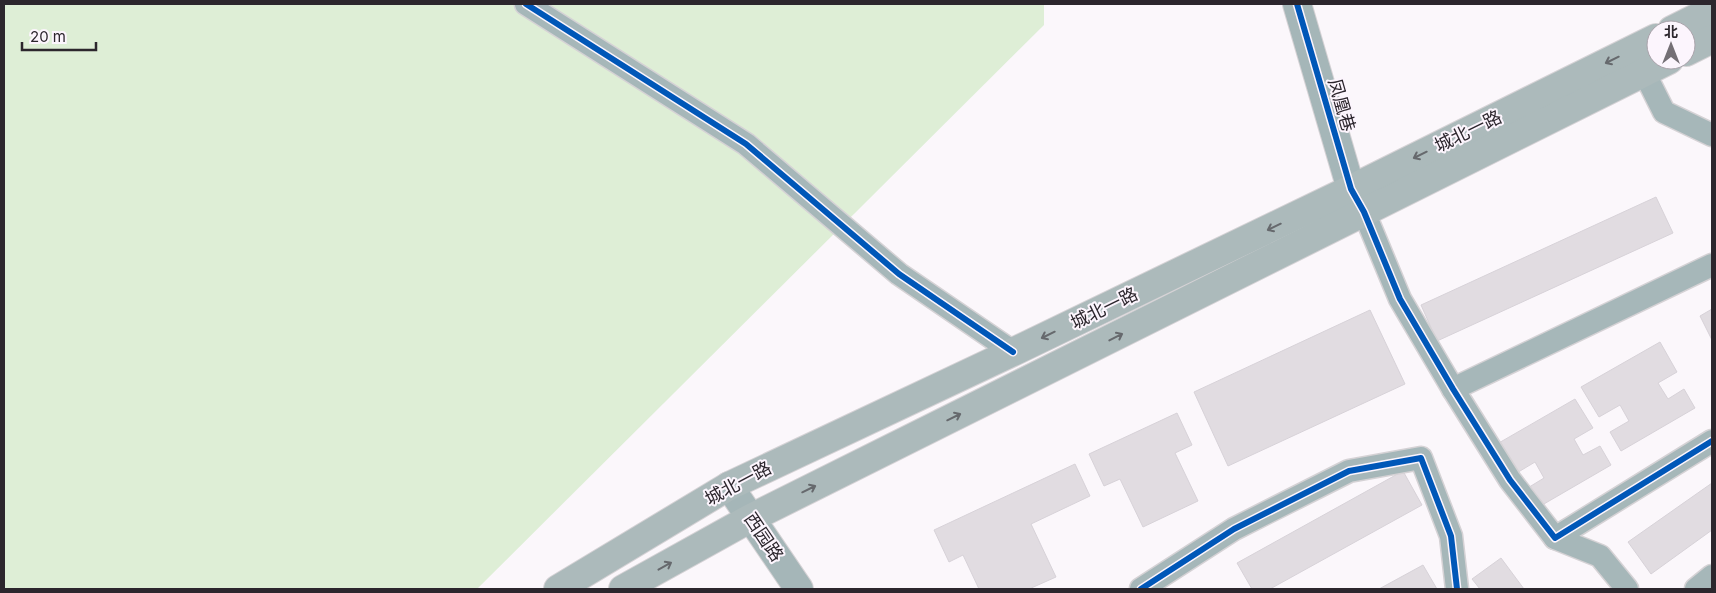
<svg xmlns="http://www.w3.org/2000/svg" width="1716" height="593" viewBox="0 0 1716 593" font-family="Inter,'Noto Sans SC',sans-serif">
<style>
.green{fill:#deeed6}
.building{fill:#e1dce1;stroke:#d7d2d8}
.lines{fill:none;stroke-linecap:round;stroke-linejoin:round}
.street-casing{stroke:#d5d2d5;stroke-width:25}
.secondary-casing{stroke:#d5d2d5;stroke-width:30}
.primary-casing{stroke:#d5d2d5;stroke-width:30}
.street{stroke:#a6b7b9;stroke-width:22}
.secondary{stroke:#a5b6b8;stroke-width:28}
.primary{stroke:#acbabb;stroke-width:28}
.cycleway-casing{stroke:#fcf5fd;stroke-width:9}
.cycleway{stroke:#0057b8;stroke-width:6}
.oneway{stroke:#66696d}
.labels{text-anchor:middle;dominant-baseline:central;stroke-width:4;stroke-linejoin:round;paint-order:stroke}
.street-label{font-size:18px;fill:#2c262d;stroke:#fcf5fd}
</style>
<rect width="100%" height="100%" fill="#fbf7fb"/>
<polygon class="green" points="4,4 1044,4 1044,25 477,589 4,589"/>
<g class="building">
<polygon points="1656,197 1673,233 1437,341 1421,305"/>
<polygon points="1712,309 1712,340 1700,316"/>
<polygon points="1370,310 1405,384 1228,466 1194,392"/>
<polygon points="1660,342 1677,372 1658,383 1668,399 1684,389 1695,408 1621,451 1610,432 1629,421 1620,405 1599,417 1581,387"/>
<polygon points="1575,399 1593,428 1574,439 1583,455 1600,446 1611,465 1537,508 1526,489 1544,478 1535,462 1515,474 1497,444"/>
<polygon points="1177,413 1192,445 1175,453 1198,501 1143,527 1120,479 1104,486 1089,454"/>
<polygon points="1075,464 1090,496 1031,524 1056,577 1029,589 979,589 963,555 949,562 934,530"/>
<polygon points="1403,471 1422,505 1270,589 1252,589 1237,563"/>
<polygon points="1712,483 1712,530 1651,574 1628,542"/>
<polygon points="1501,558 1524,589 1480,589 1472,579"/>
<polygon points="1423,565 1437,589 1379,589"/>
</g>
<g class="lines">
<g class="street-casing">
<g id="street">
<polyline points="526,4 746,144 899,274 1013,352"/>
<polyline points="1644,72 1664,112 1712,135"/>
<polyline points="1364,212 1400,299 1453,389 1510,480 1555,538 1712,441"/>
<polyline points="1453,389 1712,265"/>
<polyline points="1555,538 1600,556 1627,589"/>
<polyline points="1141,589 1234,529 1349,471 1421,458 1451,536 1457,589"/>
<polyline points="1696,589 1712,576"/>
</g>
</g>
<g class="secondary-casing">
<g id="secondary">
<polyline points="1297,4 1351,189 1362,209"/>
<polyline points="729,486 799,589"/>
</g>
</g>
<g class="primary-casing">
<g id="primary">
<polyline points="1672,30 1712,10"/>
<polyline points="1686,52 1712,39"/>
<polyline points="558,589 729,486 1013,352 1351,189 1656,38"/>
<polyline points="623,589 751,518 1669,60"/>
</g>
</g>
<use href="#street" class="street"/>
<use href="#secondary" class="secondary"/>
<use href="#primary" class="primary"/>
<g class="cycleway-casing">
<g id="cycleway">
<polyline points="526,4 746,144 899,274 1013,352"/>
<polyline points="1297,4 1351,189 1364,212 1400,299 1453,389 1510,480 1555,538 1712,441"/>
<polyline points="1141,589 1234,529 1349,471 1421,458 1451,536 1457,589"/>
</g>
</g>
<use href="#cycleway" class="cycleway"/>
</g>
<defs><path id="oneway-shaft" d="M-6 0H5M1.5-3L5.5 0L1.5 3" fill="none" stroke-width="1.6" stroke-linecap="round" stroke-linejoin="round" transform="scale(1.25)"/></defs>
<g class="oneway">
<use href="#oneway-shaft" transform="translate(1612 60) rotate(154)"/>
<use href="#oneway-shaft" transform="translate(1420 155) rotate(154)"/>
<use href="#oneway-shaft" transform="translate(1274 227) rotate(154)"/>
<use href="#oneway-shaft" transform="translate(1048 335) rotate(154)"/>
<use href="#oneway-shaft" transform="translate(1116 337) rotate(-27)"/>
<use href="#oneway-shaft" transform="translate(954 417) rotate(-26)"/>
<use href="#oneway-shaft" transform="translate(809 489) rotate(-26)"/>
<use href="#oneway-shaft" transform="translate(665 566) rotate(-29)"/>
</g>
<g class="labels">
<g class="street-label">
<text transform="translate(1342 105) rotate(74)">凤凰巷</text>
<text transform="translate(1468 131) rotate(-26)">城北一路</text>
<text transform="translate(1104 308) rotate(-26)">城北一路</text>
<text transform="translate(738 483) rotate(-28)">城北一路</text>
<text transform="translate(764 537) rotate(56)">西园路</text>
</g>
</g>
<rect width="1716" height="593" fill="none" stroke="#2c262d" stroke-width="10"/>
<g transform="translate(1671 45)"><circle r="24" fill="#fcf5fd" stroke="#a9a2aa"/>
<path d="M0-4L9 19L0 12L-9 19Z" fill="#746f75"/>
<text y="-8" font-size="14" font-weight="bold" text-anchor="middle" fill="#2c262d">北</text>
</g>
<path d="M22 42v8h74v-8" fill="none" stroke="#2c262d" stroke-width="2.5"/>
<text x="30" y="42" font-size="15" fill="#2c262d" stroke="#fcf5fd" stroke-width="4" paint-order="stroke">20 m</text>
</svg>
